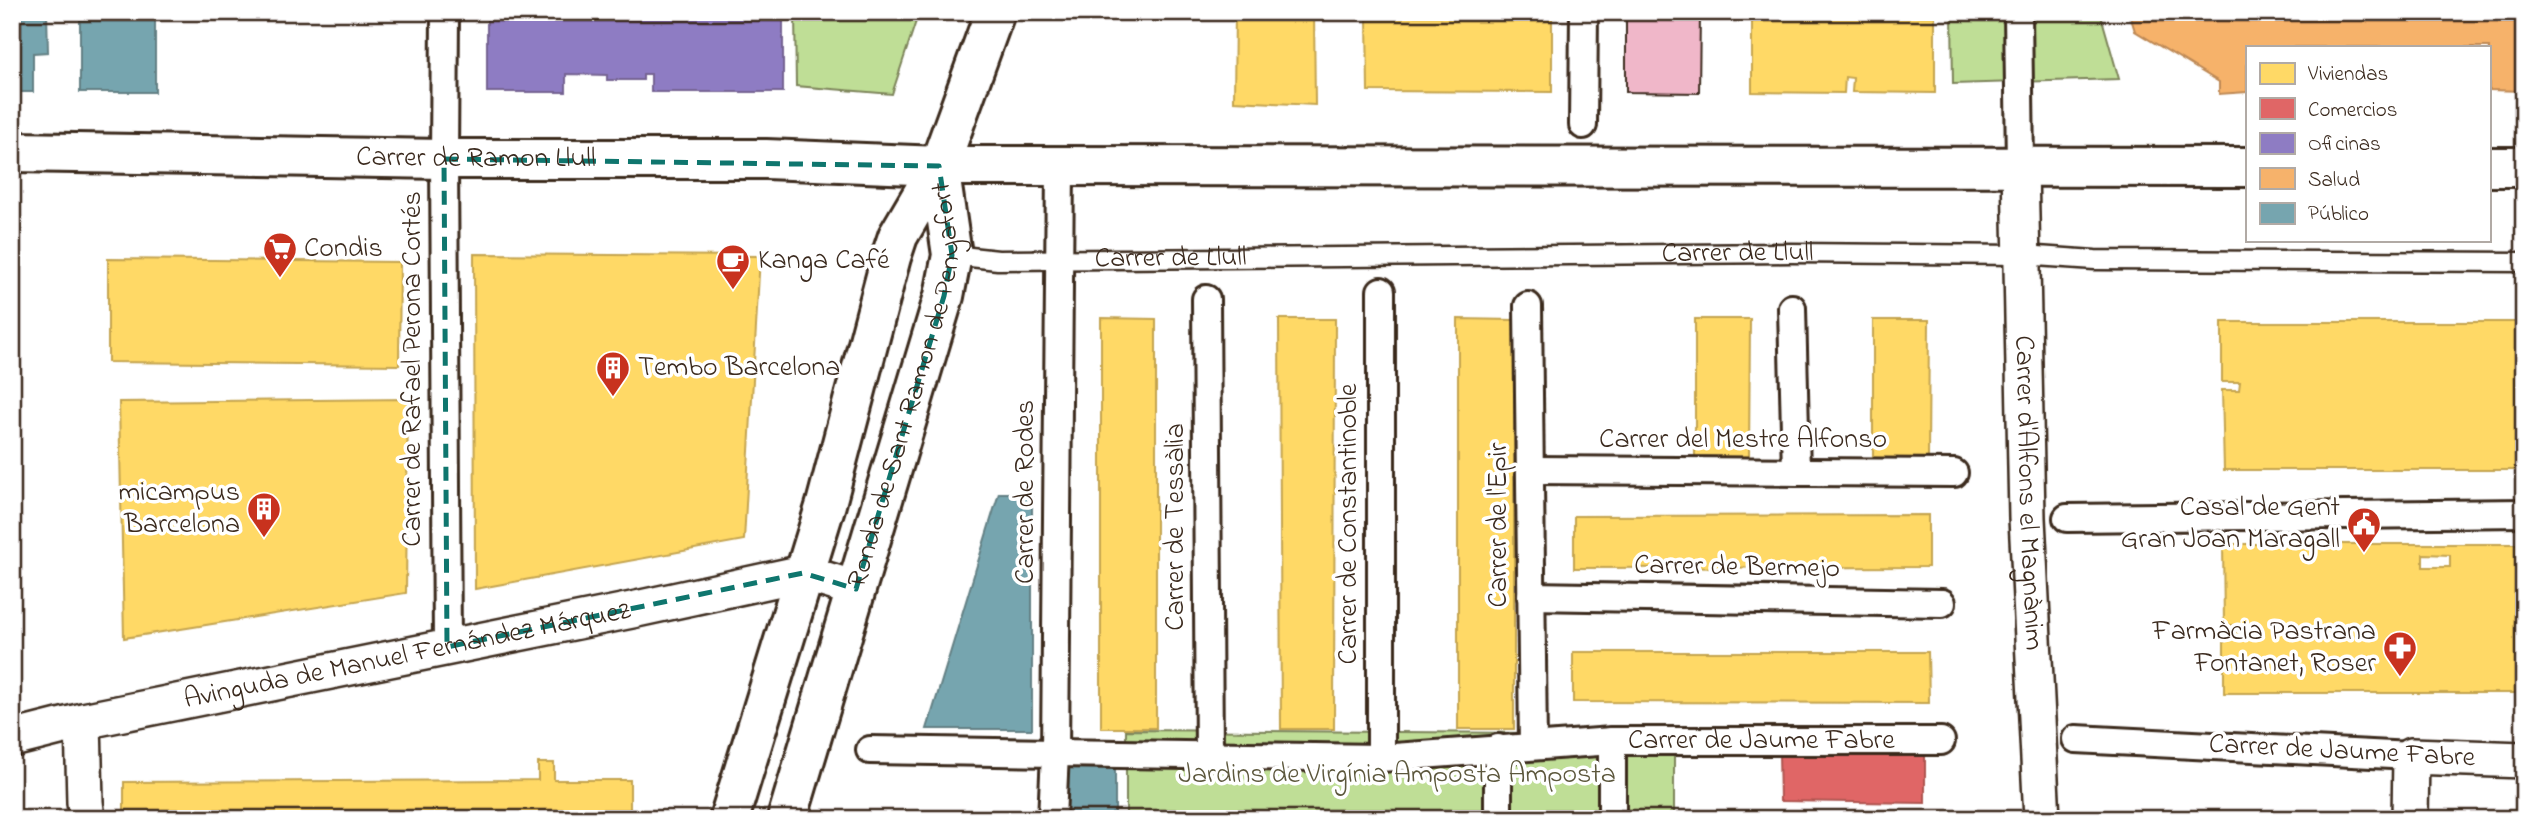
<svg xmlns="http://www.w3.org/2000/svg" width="2536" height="831" viewBox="0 0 2536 831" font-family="'Indie Flower',sans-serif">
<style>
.green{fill:#bfde96;stroke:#7d845a;stroke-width:2}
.homes{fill:#ffd966;stroke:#c4a450;stroke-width:2;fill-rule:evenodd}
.shops{fill:#e06666;stroke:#ae5450;stroke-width:2}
.offices{fill:#8e7cc3;stroke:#756392;stroke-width:2}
.health{fill:#f6b26b;stroke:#be8954;stroke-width:2}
.public{fill:#76a5af;stroke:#648084;stroke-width:2}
.building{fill:#f0b7c9;stroke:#3b2a1e;stroke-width:2}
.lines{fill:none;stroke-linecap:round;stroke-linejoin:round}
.service-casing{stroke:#3b2a1e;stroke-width:23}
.pedestrian-casing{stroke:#3b2a1e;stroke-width:32}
.minor-casing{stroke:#3b2a1e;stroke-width:40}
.tertiary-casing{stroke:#3b2a1e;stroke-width:44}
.secondary-casing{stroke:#3b2a1e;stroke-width:44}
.service{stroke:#fff;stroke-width:18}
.pedestrian{stroke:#fff;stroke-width:26}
.minor{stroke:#fff;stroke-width:35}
.tertiary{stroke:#fff;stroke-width:38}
.secondary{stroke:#fff;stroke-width:38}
.marked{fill:none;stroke:#0f766e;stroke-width:5;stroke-dasharray:14 9;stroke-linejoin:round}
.labels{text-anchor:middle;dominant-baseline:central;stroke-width:7;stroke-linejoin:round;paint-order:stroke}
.street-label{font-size:28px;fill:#3b2a1e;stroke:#fff}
.poi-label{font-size:28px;fill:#3b2a1e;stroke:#fff;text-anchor:start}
.park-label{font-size:28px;fill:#5c573c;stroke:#fff}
</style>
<rect width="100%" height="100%" fill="#fff"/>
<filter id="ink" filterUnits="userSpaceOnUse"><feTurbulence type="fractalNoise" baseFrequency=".0143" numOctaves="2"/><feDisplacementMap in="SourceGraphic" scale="14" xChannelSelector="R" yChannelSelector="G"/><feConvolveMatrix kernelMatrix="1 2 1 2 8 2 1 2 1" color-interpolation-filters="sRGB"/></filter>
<g filter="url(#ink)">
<g class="green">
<polygon points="795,12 919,12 892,94 796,86"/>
<polygon points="1952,12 2100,12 2119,79 1953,84"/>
<polygon points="1126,730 1674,734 1674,819 1126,819"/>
</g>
<g class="homes">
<polygon points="1235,12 1314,12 1315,105 1234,101"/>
<polygon points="1367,16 1552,16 1552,92 1368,91"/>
<polygon points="1752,16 1935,16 1935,93 1852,92 1853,78 1845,77 1844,93 1752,92"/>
<polygon points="474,254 760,256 744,540 475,589"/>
<polygon points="108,259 400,262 399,365 108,362"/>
<polygon points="1101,318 1156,319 1156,728 1101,728"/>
<polygon points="1279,319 1335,319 1334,729 1281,729"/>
<polygon points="1458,319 1514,320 1514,729 1458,729"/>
<polygon points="1695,319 1750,319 1749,459 1695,459"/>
<polygon points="1873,320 1929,320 1928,459 1873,459"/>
<polygon points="2222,322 2524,322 2524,470 2224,470 2222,390 2239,390 2240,382 2222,382"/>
<polygon points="408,399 406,593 124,638 119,402"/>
<polygon points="1928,515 1928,567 1574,568 1574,516"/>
<path d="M2223 544H2524V693H2224V632H2239V625H2224ZM2423 554 2450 555V567H2423Z"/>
<polygon points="1573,652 1928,652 1929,703 1573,702"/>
<polygon points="538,763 554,763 554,780 630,780 630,819 124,819 124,782 538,780"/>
</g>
<polygon class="shops" points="1779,753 1925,753 1925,803 1780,801"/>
<polygon class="offices" points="487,12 783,12 783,92 651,92 651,74 643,74 643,80 607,80 607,75 566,74 566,92 487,92"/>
<polygon class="health" points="2129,12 2524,12 2524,91 2489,90 2489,47 2247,47 2247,92 2219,94 2219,82 2135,31"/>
<g class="public">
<polygon points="12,12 47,12 48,52 33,53 33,92 12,92"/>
<rect x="80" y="12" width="75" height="80"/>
<polygon points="999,493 1032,493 1032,729 927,729"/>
<polygon points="1067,757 1115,757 1115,819 1066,819"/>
</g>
<polygon class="building" points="1626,12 1700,12 1699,93 1626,92"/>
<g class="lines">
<g class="service-casing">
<g id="service">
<path id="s1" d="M952 255 998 260 1791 253 2022 255 2095 260 2524 262"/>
</g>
</g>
<g class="pedestrian-casing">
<g id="pedestrian">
<polyline points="445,12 444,159 447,647"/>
<polyline points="2018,12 2020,166"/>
<polyline points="1583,125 1584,12"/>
<polyline points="1381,291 1381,758"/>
<polyline points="1206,299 1209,755"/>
<polyline points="1528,306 1533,745"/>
<polyline points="1792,308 1796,472"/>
<polyline points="1531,470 1954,473"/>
<polyline points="2067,518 2524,513"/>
<polyline points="1531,596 1942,603"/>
<polyline points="2076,739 2411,756"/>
<polyline points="1612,741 1612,819"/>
<path id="s2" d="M870 750 1381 758 1612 741H1941"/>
<polyline points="1052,819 1055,753 1060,166"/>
<polyline points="1498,819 1498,748"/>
</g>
</g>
<g class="minor-casing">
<g id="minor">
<path id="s3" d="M2020 166 2027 518 2042 819"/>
<polyline points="83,721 85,802 87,819"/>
<path id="s4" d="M12 739 83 721 632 610 803 573 856 589"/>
<polyline points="2410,819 2411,756 2524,760"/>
</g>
</g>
<g class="tertiary-casing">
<g id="tertiary">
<polyline points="729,819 826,504 891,257 898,236 939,166"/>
<path id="s5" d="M787 819 944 296 952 255 939 166"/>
</g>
</g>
<g class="secondary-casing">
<g id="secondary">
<path id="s6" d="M12 152 444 159H766L939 166 2247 167"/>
<polyline points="939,166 995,12"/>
<polyline points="2489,167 2524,167"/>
</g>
</g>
<use href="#service" class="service"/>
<use href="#pedestrian" class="pedestrian"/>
<use href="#minor" class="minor"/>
<use href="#tertiary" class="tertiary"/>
<use href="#secondary" class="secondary"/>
</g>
</g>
<path class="marked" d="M444 159 939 166 952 255 944 296 856 589 803 573 447 647Z"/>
<defs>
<g id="supermarket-pin" transform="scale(1.75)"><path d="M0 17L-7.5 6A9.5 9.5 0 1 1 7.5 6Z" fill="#c8321e" stroke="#fff"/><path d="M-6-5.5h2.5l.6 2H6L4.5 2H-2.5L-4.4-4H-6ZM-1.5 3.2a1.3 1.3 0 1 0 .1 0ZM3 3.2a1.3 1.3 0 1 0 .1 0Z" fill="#fff"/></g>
<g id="cafe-pin" transform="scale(1.75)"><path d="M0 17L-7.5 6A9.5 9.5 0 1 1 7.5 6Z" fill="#c8321e" stroke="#fff"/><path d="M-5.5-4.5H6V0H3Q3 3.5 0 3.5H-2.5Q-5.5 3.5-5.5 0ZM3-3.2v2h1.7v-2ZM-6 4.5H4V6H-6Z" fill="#fff"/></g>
<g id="building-pin" transform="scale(1.75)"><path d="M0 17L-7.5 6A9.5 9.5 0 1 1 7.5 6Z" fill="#c8321e" stroke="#fff"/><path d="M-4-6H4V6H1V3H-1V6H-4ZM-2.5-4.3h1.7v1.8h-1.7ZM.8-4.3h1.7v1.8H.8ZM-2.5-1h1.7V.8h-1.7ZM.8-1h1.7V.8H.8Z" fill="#fff"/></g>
<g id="civic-pin" transform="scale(1.75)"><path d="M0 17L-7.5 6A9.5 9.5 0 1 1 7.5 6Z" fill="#c8321e" stroke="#fff"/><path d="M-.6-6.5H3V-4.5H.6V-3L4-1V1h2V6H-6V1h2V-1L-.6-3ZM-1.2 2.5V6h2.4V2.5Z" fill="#fff"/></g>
<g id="pharmacy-pin" transform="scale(1.75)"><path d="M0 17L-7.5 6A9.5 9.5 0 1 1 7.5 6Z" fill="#c8321e" stroke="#fff"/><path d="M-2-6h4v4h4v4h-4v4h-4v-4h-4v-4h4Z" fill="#fff"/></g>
</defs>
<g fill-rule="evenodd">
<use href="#supermarket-pin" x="280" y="249"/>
<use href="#cafe-pin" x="733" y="261"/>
<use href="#building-pin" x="613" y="368"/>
<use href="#building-pin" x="264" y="509"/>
<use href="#civic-pin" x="2364" y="524"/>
<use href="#pharmacy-pin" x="2400" y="648"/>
</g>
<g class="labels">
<g class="street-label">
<text stroke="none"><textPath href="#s6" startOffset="464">Carrer de Ramon Llull</textPath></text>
<text stroke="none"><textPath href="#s1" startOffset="786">Carrer de Llull</textPath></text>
<text stroke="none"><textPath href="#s1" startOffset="219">Carrer de Llull</textPath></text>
<text transform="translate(413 369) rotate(-90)">Carrer de Rafael Perona Cortés</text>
<text stroke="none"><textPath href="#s5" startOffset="452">Ronda de Sant Ramon de Penyafort</textPath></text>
<text x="1743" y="440">Carrer del Mestre Alfonso</text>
<text transform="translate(1026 492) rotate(-90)">Carrer de Rodes</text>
<text stroke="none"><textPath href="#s3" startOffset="327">Carrer d'Alfons el Magnànim</textPath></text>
<text transform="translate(1349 524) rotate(-90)">Carrer de Constantinoble</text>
<text transform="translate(1499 525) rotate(-90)">Carrer de l'Epir</text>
<text transform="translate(1176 527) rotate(-90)">Carrer de Tessàlia</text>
<text transform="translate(1737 568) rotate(1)">Carrer de Bermejo</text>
<text stroke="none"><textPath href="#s4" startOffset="404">Avinguda de Manuel Fernández Márquez</textPath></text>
<text stroke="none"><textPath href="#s2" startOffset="892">Carrer de Jaume Fabre</textPath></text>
<text transform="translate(2342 752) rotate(3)">Carrer de Jaume Fabre</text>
</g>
<g class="poi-label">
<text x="304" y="249">Condis</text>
<text x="758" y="261">Kanga Café</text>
<text x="638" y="368">Tembo Barcelona</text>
<text x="240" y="493" text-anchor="end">micampus<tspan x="240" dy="32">Barcelona</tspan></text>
<text x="2340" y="508" text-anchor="end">Casal de Gent<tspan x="2340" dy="32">Gran Joan Maragall</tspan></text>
<text x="2376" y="632" text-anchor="end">Farmàcia Pastrana<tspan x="2376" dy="32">Fontanet, Roser</tspan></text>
</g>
<g class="park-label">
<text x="1397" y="775">Jardins de Virgínia Amposta Amposta</text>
</g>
</g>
<rect width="2536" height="831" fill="none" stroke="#fff" stroke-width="42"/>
<rect x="21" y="21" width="2494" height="789" fill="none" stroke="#3b2a1e" stroke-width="2.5" filter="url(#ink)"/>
<rect x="2246" y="46" width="245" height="196" fill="#ffffff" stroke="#b1aaa5" stroke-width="2"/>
<rect x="2260" y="63" width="35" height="21" fill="#ffd966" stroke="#b1aaa5" stroke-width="2"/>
<text x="2308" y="80" font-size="21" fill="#3b2a1e">Viviendas</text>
<rect x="2260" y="98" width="35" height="21" fill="#e06666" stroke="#b1aaa5" stroke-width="2"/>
<text x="2308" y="116" font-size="21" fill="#3b2a1e">Comercios</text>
<rect x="2260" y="133" width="35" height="21" fill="#8e7cc3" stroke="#b1aaa5" stroke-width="2"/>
<text x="2308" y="150" font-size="21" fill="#3b2a1e">Oficinas</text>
<rect x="2260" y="168" width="35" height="21" fill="#f6b26b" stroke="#b1aaa5" stroke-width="2"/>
<text x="2308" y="186" font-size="21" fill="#3b2a1e">Salud</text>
<rect x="2260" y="203" width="35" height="21" fill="#76a5af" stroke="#b1aaa5" stroke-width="2"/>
<text x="2308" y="220" font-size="21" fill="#3b2a1e">Público</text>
</svg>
